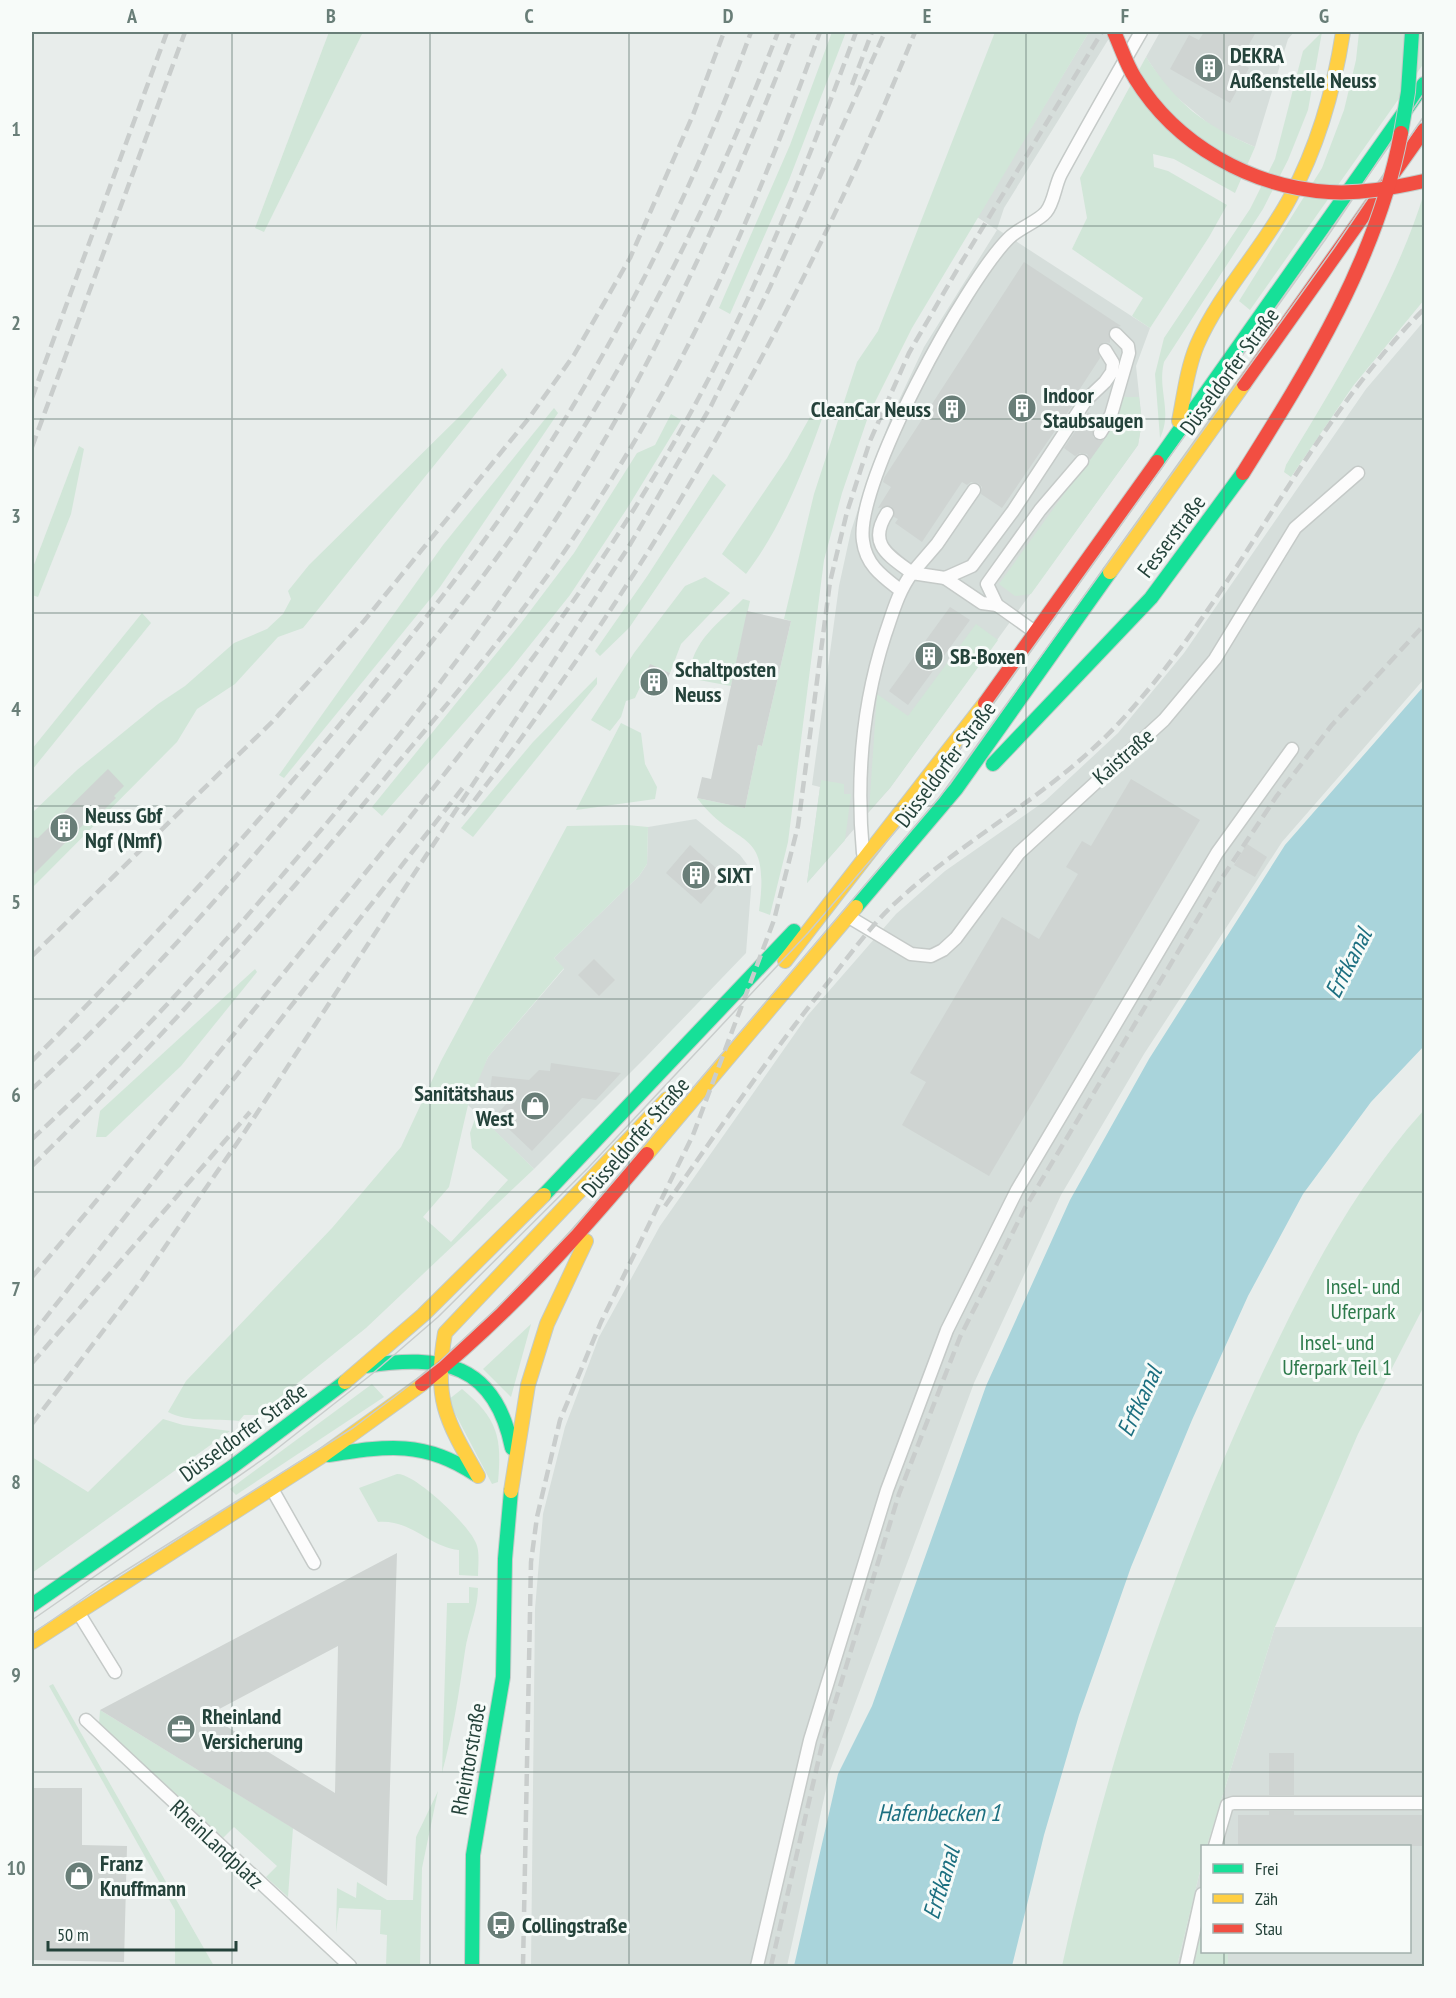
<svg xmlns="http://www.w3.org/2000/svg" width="1456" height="1998" viewBox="0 0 1456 1998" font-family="'PT Sans Narrow',sans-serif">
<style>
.built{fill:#d6dedb}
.green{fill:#d1e6d8}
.water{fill:#a9d4db}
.building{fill:#cfd4d2;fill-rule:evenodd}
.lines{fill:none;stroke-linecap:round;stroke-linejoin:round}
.lane-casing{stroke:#c5cac8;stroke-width:15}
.fast-casing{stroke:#c3cbc8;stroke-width:16}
.slow-casing{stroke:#c3cbc8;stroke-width:16}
.jam-casing{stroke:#c3cbc8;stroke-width:16}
.lane{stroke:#fcfcfc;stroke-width:12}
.fast{stroke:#16e098;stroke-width:14}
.slow{stroke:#ffcf43;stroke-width:14}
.jam{stroke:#f24e42;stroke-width:14}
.tram{stroke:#c9cdcc;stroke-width:1.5}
.rail{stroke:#c9cdcc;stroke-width:4.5;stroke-dasharray:12 6;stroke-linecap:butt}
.fast-bridge-casing{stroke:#c3cbc8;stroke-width:16;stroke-linecap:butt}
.jam-bridge-casing{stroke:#c3cbc8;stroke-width:16;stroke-linecap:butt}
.fast-bridge{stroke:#16e098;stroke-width:14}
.jam-bridge{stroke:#f24e42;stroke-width:14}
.grid{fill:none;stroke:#697e78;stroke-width:1.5;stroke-opacity:0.55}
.labels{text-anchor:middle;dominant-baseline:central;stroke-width:6;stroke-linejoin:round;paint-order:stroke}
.poi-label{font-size:22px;font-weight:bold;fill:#24423a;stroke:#f7fbf9;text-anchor:start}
.street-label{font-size:22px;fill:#24423a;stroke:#f7fbf9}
.park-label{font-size:22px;fill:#2d7a4b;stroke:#f7fbf9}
.water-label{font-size:24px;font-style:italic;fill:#1c6f80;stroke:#f7fbf9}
.neatline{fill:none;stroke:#697e78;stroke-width:2}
.grid-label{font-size:20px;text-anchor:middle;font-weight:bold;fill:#697e78}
</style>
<rect width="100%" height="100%" fill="#e8edeb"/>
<g class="built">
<polygon points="1089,32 1113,32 1004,208 997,229 1150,328 1136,366 1142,422 1138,445 890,788 807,883 820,787 812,785 839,586 851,531 869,476 891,417 924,347 997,230 977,217"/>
<polygon points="1160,32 1294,32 1288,39 1255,147 1215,129 1168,90 1146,57"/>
<polygon points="1424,321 1424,679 1282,842 1144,1054 1061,1195 974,1383 830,1771 787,1966 531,1966 535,1609 543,1514 565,1427 599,1337 660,1226 808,1015 896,914 945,871 1045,801 1118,733 1184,653 1366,389"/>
<polygon points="696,819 740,855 749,867 752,877 746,953 646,1057 534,1169 468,1105 474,1086 488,1057 564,969 554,958 639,876 647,864 648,827"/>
<polygon points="1275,1627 1424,1627 1424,1966 1177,1966 1202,1863 1202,1952 1410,1952 1410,1846 1207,1846"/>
</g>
<g class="green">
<polygon points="329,32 363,32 264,232 255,228"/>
<polygon points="832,32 846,32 789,180 730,314 719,308 790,145"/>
<path d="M995 32H1089L912 328 869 414 842 493 824 560 788 842 770 915 759 911C771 824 737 851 697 798L745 808 758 745 762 746 791 621 784 619 814 494 857 362 878 331Z"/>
<path d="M1322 32 1308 110 1288 160 1263 209 1164 362C1157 390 1173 411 1160 438L1155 374 1164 338 1250 209 1275 159 1303 51Z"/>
<polygon points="1359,32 1424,32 1424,63 1250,310 1239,301 1322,168 1344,110 1356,60"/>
<path d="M1146 57C1178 105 1202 124 1255 147L1235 193 1174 159 1153 154 1154 167 1168 171 1227 205 1209 237 1150 328 1132 316 1143 298 1072 249 1087 218 1080 178Z"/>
<path d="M1424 193V300L1353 386 1291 477 1284 472 1286 465C1336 382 1396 286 1424 193Z"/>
<polygon points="502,368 507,375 303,628 278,637 235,684 197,709 177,742 34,886 32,884 32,813 77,770 158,704 185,686 234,643 267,629 283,614 291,599 288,591 309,565 462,414"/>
<polygon points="1123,397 1139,397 1142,422 1138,445 1031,594 1015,596 999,584 1111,429"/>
<path d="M819 401 824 413C804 469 782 527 746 574L722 554 787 458Z"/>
<polygon points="554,408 558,413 440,587 284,778 279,775 443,545"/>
<polygon points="671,414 681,420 628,507 570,595 510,670 382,816 372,807 521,623 574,553 637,453 655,445"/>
<polygon points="79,446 84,449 71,514 38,597 32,595 32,570"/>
<polygon points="713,474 726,485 629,628 600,656 595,651 648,575"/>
<polygon points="705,577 730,593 681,644 670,673 650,665 635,698 626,701 621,717 610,731 591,720 634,653 685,586"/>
<path d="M743 599 750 601 731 686 688 678C694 638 716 626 743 599Z"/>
<polygon points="142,613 151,623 32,770 32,749"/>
<polygon points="976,624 998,640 890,788 869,811 877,694 908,716"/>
<polygon points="597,677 597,684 473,837 461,828 533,742"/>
<polygon points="621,723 641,733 645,764 657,787 655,799 576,810"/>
<polygon points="821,780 844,784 844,794 851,794 845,840 807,883"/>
<path d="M627 825 648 827 647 864 639 876 554 958 564 968 488 1057 468 1105 449 1187 423 1217 451 1242 508 1180 472 1148 470 1133 477 1113 534 1169 366 1328 258 1415H244L239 1421C215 1418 190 1423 168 1412L186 1381 332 1228 401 1147 441 1061 567 826Z"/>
<polygon points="255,969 257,972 181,1066 106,1137 96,1137 100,1111"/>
<path d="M1424 1110V1306L1358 1434 1275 1627 1207 1846H1202V1863L1177 1966H1062C1105 1767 1169 1576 1254 1391 1301 1290 1349 1193 1424 1110Z"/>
<polygon points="531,1324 511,1397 483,1369"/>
<polygon points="372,1384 384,1397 236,1495 230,1489"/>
<path d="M462 1389C498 1419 502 1437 498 1482L492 1484 448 1400Z"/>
<polygon points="163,1419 183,1425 230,1431 32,1573 32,1457 88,1492"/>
<path d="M397 1474C415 1473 469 1525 476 1543 480 1552 478 1565 478 1576L459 1575V1550C429 1547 411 1519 378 1522L359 1488Z"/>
<path d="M469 1587 478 1588C478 1610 468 1629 465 1651 459 1693 453 1732 442 1773L447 1603H469Z"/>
<polygon points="53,1684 214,1966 175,1966 175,1910 49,1686"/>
<polygon points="100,1710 293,1828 288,1897 266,1877 277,1866 234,1827 223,1838 99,1724"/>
<polygon points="438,1791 422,1868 420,1966 386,1966 387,1935 380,1934 381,1910 339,1908 336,1933 337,1888 356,1898 357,1882 387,1900 413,1900 416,1837"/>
<polygon points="1202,1927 1202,1952 1228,1952 1228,1966 1193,1966"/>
</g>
<polygon class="water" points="1424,686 1424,1046 1371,1102 1303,1194 1248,1296 1192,1420 1131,1567 1079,1715 1044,1835 1012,1966 794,1966 838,1774 872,1706 986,1386 1070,1200 1149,1059 1285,845"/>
<g class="building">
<polygon points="1204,32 1256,32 1239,62 1249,68 1230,103 1170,69 1189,35 1199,40"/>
<polygon points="1024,262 1121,326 1110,329 1110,343 1104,342 1098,346 1100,358 1072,401 1074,403 1002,508 981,494 982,487 978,483 971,482 967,485 962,482 922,542 895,523 898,519 894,517 891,506 878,508 891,487 883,482 884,478"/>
<polygon points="1088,412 1099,419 1093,429 1093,437 1099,441 1105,439 1090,460 1087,454 1080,453 1075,456 1064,448"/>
<polygon points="950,607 970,620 908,705 889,691"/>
<polygon points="747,611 791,621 762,746 758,745 745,808 697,798 702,777 711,779"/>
<polygon points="650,664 670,673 660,694 641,684"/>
<polygon points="108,769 124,786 114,796 116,798 96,818 93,815 32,876 32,837 38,838"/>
<polygon points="1131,779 1200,820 989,1176 902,1125 926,1082 910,1073 1002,917 1039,939 1078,874 1066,867 1082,841 1091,846"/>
<polygon points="1247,844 1267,857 1255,877 1234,865"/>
<polygon points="690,845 725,876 701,904 666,873"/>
<polygon points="594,959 615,980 599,996 578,975"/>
<polygon points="551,1063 621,1073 596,1100 582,1098 532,1151 495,1116 511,1099 489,1097 492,1076 529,1080 539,1070 550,1071"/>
<path d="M397 1553 387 1886 100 1710ZM338 1646 335 1793 208 1715Z"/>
<rect x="1269" y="1753" width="25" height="42"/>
<polygon points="32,1788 82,1788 82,1845 127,1846 124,1962 32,1960"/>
<polygon points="1269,1811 1294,1811 1294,1815 1425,1815 1425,1846 1238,1846 1238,1815 1269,1815"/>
</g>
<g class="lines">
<g class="lane-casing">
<g id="lane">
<polyline points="1100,433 1111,415 1129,353 1128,346 1116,334"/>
<path d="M887 513C867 544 888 555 912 573L937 544 974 490"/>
<polyline points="945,578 982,603 997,605"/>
<path d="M900 590C882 576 866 565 863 541 854 484 967 279 1009 238 1019 228 1039 221 1046 212 1054 203 1055 185 1061 174 1087 126 1114 79 1141 32"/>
<polyline points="1035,632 997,605 987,584 1040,510 1082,461"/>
<path d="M863 853C856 779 862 706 885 635 893 612 898 592 912 573L945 578 972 566 1013 511 1086 400 1105 382 1112 372 1113 363 1105 350"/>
<polyline points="849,917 911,954 931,956 943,950 956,938 1019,853 1164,720 1215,659 1295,528 1358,473"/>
<polyline points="272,1489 314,1563"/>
<polyline points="78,1612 115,1672"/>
<polyline points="86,1720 350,1966"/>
<polyline points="1215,1846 1227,1805 1233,1803 1424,1803"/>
<polyline points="757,1966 810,1740 887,1490 947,1330 1017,1190 1217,853 1292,749"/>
<polyline points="1186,1966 1202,1894"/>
</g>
</g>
<g class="fast-casing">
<g id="fast">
<polyline points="1157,462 1424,84"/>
<polyline points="993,764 1151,598 1243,473"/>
<polyline points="856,907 956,789 1110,572"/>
<polyline points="544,1195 794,931"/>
<path d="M365 1366C442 1354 495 1363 512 1448"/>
<path d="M329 1455C387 1446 424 1440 475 1474"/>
<polyline points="32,1605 232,1467 345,1382"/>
<polyline points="472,1966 473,1855 503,1677 505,1559 511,1491"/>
</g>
</g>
<g class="slow-casing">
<g id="slow">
<path d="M1179 421C1184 396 1187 369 1197 345 1220 292 1263 249 1290 198 1318 146 1334 90 1343 32"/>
<polyline points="1110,572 1244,384"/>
<polyline points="785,961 985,703"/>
<polyline points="647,1154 856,907"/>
<polyline points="345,1382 423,1315 544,1195"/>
<path d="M478 1476C446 1420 433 1399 445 1333L667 1099"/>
<polyline points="511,1491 528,1385 547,1324 586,1241"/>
<polyline points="32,1642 322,1456 422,1384"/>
</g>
</g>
<g class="jam-casing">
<g id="jam">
<polyline points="1244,384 1424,130"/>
<polyline points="985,703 1157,462"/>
<path d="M422 1384C506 1317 578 1236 647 1154"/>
</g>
</g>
<use href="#lane" class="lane"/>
<use href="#fast" class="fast"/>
<use href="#slow" class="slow"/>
<use href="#jam" class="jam"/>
<g class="tram">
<polyline points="32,1620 269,1455 372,1374 438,1317 588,1168 808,933 931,790 1325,240 1424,93"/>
<polyline points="32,1634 101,1586 353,1428 393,1398 439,1362 496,1309 572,1230 939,798 1334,248 1424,116"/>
</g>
<g class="rail">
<polyline points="852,85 872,32"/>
<polyline points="32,398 167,32"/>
<polyline points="32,447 185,32"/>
<path d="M463 815C650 575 801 312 915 32"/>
<polyline points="32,956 272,722 364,621 529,418 574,355 630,258 693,115 724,32"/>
<path d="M32 1061C155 937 272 810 381 674 437 604 492 534 540 459 626 325 697 181 751 32"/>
<path d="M32 1089C143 987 246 867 342 751 400 680 460 610 513 535 622 379 710 209 778 32"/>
<path d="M32 1139C129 1050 217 952 303 851 411 725 513 594 598 451 676 318 738 176 794 32"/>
<path d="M32 1166C159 1042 277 910 390 772 438 715 487 658 531 598 581 531 626 458 667 385 729 272 776 152 820 32"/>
<path d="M665 1206C718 1131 769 1056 826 985 847 959 867 930 891 907 961 840 1050 796 1117 725 1235 600 1304 429 1424 309"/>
<path d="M32 1277C135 1156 235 1033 335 910 467 748 599 584 698 399 761 281 810 157 856 32"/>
<polyline points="32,1335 465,785"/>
<polyline points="32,1363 250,1112"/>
<polyline points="32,1424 142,1280 242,1136 628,548 711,406 770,287 885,32"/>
<polyline points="523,1966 531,1562 537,1517 560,1420 601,1322 693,1135 774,920 798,826 830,582 847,512 870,441 909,353 961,263 1102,32"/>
<polyline points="771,1966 822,1745 899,1494 960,1337 1025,1208 1222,878 1276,797 1331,726 1424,625"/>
</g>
<g class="fast-bridge-casing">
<polyline id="fast-bridge" points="1401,133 1408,92 1412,32"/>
</g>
<g class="jam-bridge-casing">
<g id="jam-bridge">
<path d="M1114 32C1121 47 1126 64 1135 78 1176 145 1251 187 1329 192 1361 194 1392 188 1424 181"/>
<path d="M1243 473C1309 368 1378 257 1401 133"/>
</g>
</g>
<use href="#fast-bridge" class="fast-bridge"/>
<use href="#jam-bridge" class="jam-bridge"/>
</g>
<path class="grid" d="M232 32V1966M430 32V1966M629 32V1966M827 32V1966M1026 32V1966M1224 32V1846M32 226H1424M32 419H1424M32 613H1424M32 806H1424M32 999H1424M32 1192H1424M32 1385H1424M32 1579H1424M32 1772H1424M1224 1952V1966"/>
<defs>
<g id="building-disc" transform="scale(1.5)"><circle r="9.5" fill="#697e78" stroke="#f7fbf9"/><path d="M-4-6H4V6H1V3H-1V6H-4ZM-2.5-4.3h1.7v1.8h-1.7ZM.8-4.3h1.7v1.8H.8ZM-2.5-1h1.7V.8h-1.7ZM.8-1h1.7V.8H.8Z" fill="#fff"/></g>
<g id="shop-disc" transform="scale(1.5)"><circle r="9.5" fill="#697e78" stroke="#f7fbf9"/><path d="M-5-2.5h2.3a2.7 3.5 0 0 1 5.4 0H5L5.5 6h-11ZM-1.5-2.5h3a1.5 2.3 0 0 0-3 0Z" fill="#fff"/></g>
<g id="office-disc" transform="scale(1.5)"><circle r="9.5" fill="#697e78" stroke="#f7fbf9"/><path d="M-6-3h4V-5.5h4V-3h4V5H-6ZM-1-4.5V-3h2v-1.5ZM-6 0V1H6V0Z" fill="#fff"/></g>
<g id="bus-disc" transform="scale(1.5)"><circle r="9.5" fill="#697e78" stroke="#f7fbf9"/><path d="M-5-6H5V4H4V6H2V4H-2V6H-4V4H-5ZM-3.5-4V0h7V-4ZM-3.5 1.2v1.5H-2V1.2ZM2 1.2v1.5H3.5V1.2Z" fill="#fff"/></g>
</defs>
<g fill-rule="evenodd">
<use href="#building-disc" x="1209" y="68"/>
<use href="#building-disc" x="1022" y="408"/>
<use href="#building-disc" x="952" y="409"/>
<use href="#building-disc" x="929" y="656"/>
<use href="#building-disc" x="654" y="682"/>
<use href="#building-disc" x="64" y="828"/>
<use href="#building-disc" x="696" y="875"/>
<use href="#shop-disc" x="535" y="1106"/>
<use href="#office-disc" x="181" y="1729"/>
<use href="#shop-disc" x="79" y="1876"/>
<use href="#bus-disc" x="501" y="1925"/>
</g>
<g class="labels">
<g class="poi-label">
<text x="1230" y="55">DEKRA<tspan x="1230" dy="25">Außenstelle Neuss</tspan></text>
<text x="1043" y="395">Indoor<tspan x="1043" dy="25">Staubsaugen</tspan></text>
<text x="931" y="409" text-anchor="end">CleanCar Neuss</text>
<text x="950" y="656">SB-Boxen</text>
<text x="675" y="669">Schaltposten<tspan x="675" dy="25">Neuss</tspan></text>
<text x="85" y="815">Neuss Gbf<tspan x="85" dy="25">Ngf (Nmf)</tspan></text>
<text x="717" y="875">SIXT</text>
<text x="514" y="1093" text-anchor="end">Sanitätshaus<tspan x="514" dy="25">West</tspan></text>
<text x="202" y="1716">Rheinland<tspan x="202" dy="25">Versicherung</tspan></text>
<text x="100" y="1863">Franz<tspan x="100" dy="25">Knuffmann</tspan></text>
<text x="522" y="1925">Collingstraße</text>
</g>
<g class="street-label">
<text transform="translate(1229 371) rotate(-54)">Düsseldorfer Straße</text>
<text transform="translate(1171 536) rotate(-53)">Fesserstraße</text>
<text transform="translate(1123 756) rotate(-41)">Kaistraße</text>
<text transform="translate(945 764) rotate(-53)">Düsseldorfer Straße</text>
<text transform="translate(635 1137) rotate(-49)">Düsseldorfer Straße</text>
<text transform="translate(243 1432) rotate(-36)">Düsseldorfer Straße</text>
<text transform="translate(468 1759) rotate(-80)">Rheintorstraße</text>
<text transform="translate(217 1844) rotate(43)">RheinLandplatz</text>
</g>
<g class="park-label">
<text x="1363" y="1286">Insel- und<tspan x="1363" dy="25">Uferpark</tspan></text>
<text x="1337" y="1342">Insel- und<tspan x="1337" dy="25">Uferpark Teil 1</tspan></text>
</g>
<g class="water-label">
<text transform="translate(1348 963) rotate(-63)">Erftkanal</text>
<text transform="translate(1139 1401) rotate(-65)">Erftkanal</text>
<text x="939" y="1812">Hafenbecken 1</text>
<text transform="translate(941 1883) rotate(-73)">Erftkanal</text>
</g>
</g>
<rect width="1456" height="1998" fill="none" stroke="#f7fbf9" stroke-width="66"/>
<rect x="1201" y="1845" width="210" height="108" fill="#f7fbf9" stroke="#a3b1ad" stroke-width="1.5"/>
<rect x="1213" y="1864" width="30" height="9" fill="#16e098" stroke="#a3b1ad" stroke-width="1.5"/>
<text x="1255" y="1875" font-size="18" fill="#24423a">Frei</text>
<rect x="1213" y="1894" width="30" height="9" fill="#ffcf43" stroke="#a3b1ad" stroke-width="1.5"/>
<text x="1255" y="1905" font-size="18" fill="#24423a">Zäh</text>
<rect x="1213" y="1924" width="30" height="9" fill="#f24e42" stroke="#a3b1ad" stroke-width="1.5"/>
<text x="1255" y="1935" font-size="18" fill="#24423a">Stau</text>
<path d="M48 1941v9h188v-9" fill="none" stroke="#24423a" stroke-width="3"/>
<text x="57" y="1941" font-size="18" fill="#24423a" stroke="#f7fbf9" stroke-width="4.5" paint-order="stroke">50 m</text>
<rect x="33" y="33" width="1390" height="1932" class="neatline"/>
<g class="grid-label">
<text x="132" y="23">A</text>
<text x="331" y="23">B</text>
<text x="529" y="23">C</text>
<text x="728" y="23">D</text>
<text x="927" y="23">E</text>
<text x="1125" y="23">F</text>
<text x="1324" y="23">G</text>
<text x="16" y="136">1</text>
<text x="16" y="330">2</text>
<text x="16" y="523">3</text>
<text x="16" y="716">4</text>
<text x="16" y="909">5</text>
<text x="16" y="1102">6</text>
<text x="16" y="1296">7</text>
<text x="16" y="1489">8</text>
<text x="16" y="1682">9</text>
<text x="16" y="1875">10</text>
</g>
</svg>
